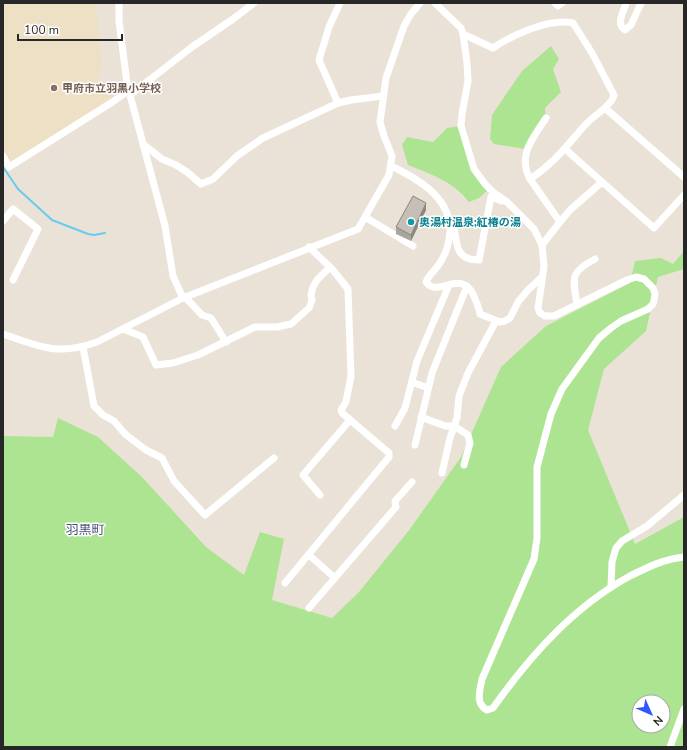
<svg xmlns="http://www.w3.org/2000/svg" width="687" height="750" viewBox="0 0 687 750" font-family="'Nunito Sans','Noto Sans JP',sans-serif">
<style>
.education{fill:#ede0c5}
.green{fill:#ade491;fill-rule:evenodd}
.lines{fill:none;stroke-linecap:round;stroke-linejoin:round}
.stream{stroke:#65ccf1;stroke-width:2}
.minor{stroke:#fff;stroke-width:7}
.wall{fill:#a9a49d}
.shaded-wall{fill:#8a8680}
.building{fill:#c5bfb7;stroke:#8a8680}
.education-dot{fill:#8d6e63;stroke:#fff;stroke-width:1.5}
.culture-dot{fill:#0f9aa8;stroke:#fff;stroke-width:1.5}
.labels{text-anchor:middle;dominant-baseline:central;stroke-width:3;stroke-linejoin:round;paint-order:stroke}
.education-label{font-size:11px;font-weight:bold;fill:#785e54;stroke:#fff;text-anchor:start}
.culture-label{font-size:11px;font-weight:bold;fill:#0d838f;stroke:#fff;text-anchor:start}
.quarter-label{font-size:13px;fill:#475078;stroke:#fff}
</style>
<rect width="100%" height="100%" fill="#eae2d7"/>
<polygon class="education" points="3,3 96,3 102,67 97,75 114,101 9,167 3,156"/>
<g class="green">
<polygon points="551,46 559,59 553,69 561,92 545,108 546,118 526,149 494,144 490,139 492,115 522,71"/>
<path d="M461 126 471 159 490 188 479 198 469 202C453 181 432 175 408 165L402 145 407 137 433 142 447 128Z"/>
<path d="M684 251V269L658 277 646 331 604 369 588 430 635 544 684 517V747H3V436L53 437 58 418 98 437 142 477 206 547 244 575 260 532 284 539 272 600 332 618 359 592 410 529 461 457 501 367 546 326 630 283 635 261 661 258 673 264ZM639 702H663V726H639Z"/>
</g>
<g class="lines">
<polyline class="stream" points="3,167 18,189 52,220 88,234 94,235 105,233"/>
<g class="minor">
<polyline points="119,3 119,21 128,91 130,95 165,226 173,276 183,298"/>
<path d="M435 3 461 28 463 34 467 63 468 81 462 114 461 126 474 169 485 184 494 193 507 202 534 229 542 245 544 267 538 308 540 313 545 316H554L627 280 636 277 644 279 653 288 655 294 654 300 653 304 648 309 621 321 611 328 599 338 562 389 551 414 537 467V538L534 559 482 679C480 690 475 704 487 710L493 708C530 656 573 607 630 576 648 567 664 559 684 557"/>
<polyline points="555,3 558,6 562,3"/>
<path d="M626 3C624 13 615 23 625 30L631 25 641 3"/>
<path d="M463 34 493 48C512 35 549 18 573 23L592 53 614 95 612 100 605 108"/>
<polyline points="130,95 192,47 233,19 254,3"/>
<polyline points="338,103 319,60 329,27 340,3"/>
<polyline points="143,144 162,159 176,165 187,172 201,184 213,179 237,156 263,138 338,103 351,100 383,96"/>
<polyline points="565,149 654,228 684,195"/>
<polyline points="3,156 9,167 114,101 128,91"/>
<path d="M391 166C425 182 461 205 447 248 445 254 441 262 437 267 433 272 428 276 426 282 438 299 461 267 474 296 476 302 479 307 480 314L500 322 505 321 510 318 518 302 528 290 542 277"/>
<path d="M530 179C517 155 533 138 546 118"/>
<polyline points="365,217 413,246"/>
<polyline points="3,221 13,209 38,229 13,280"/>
<polyline points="560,222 570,210 602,182"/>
<path d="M453 223C458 242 453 260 479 260L491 197 502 201"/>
<path d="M542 245 560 222 530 179C555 163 567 145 586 124 592 118 599 113 605 108L684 177"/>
<polyline points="185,297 202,315 211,318 226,342"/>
<path d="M577 305C573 277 569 273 595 259"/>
<polyline points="123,329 143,337 156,365 173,363 198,355 255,327 277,327 291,324 309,308 312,300 311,295 313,287 317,280 330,267"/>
<path d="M3 334C41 347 58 356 97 342L183 298 358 229 389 175 392 156 384 136 380 122 386 78 404 26 411 14 420 3"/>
<polyline points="83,347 94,406 103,415 114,421 125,434 146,450 162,458 174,481 205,515 274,458"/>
<polyline points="412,382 428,388"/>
<polyline points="421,417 445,426 454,426 468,435 470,443 464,465"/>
<polyline points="395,426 405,408 417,361 449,285"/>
<polyline points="415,445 432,373 467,286"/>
<polyline points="442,473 450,438 457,418 459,396 468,373 496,321"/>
<polyline points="320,495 303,475 350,420"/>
<polyline points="309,555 335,578"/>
<polyline points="285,583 389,457 389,453 342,413 341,410 346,402 351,376 348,289 333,270 309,247"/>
<polyline points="611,587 612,562 616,548 622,541 647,526 684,495"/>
<polyline points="309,608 396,507 395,501 412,482"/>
<polyline points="670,747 684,709"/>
</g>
</g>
<polygon class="wall" points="426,210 411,241 396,234 396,227"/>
<polygon class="shaded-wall" points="426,203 426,210 411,241 411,235"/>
<polygon class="building" points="413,196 426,203 411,235 396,227"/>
<circle class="education-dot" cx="54" cy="88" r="4"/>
<circle class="culture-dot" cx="411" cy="222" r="4"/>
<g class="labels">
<g class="education-label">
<text x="62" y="88">甲府市立羽黒小学校</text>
</g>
<g class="culture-label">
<text x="419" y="222">奥湯村温泉;紅椿の湯</text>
</g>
<g class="quarter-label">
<text x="85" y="530">羽黒町</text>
</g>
</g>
<rect width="687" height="750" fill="none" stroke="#272727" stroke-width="8"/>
<g transform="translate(651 714) rotate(135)"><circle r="19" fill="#ffffff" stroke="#a9a9a9"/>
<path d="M0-3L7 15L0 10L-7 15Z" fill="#3057ff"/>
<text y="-6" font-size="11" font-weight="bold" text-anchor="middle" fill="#272727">N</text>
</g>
<path d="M18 34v6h104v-6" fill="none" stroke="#272727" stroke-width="2"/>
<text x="24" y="34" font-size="12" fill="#272727" stroke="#ffffff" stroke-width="3" paint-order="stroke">100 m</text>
</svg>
